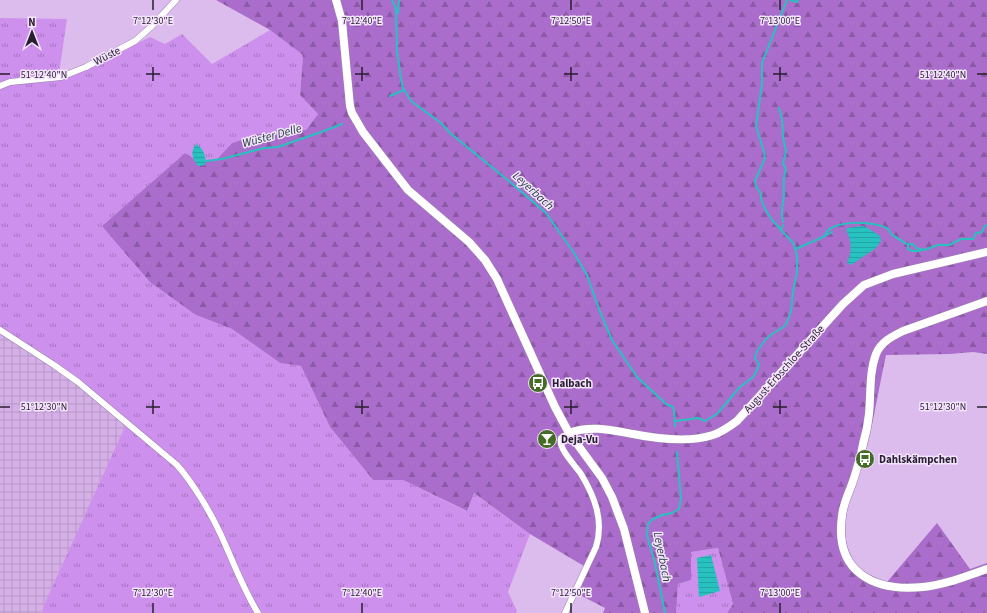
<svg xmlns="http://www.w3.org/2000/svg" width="987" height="613" viewBox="0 0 987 613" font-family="'Source Sans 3',sans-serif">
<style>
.industrial{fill:url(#industrial-grid)}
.grass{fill:url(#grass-tufts)}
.forest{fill:url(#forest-firs)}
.water{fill:url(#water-rules)}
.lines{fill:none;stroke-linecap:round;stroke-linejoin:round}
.stream{stroke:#27c2c0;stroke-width:2}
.minor-casing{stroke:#9d80ae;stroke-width:7}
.secondary-casing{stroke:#9d80ae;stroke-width:9}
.minor{stroke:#fff;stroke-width:6}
.secondary{stroke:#fff;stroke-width:8}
.ticks{fill:none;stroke:#2a1e31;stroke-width:1.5}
.labels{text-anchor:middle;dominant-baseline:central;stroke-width:3;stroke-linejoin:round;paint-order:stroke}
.street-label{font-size:11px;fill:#2a1e31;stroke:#f4e4fd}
.poi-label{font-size:11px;font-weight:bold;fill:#2a1e31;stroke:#f4e4fd;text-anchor:start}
.water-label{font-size:12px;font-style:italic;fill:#1c3a39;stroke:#f4e4fd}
.ticks-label{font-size:10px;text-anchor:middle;fill:#2a1e31;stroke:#f4e4fd;stroke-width:3;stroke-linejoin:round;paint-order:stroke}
</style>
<defs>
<pattern id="industrial-grid" width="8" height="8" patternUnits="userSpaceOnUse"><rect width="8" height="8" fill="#d4b0e7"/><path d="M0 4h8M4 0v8" fill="none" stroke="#b697c7"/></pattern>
<pattern id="grass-tufts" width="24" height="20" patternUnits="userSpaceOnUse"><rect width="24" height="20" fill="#ce90ed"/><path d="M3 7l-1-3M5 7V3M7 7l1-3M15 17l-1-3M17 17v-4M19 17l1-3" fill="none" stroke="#a775c1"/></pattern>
<pattern id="forest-firs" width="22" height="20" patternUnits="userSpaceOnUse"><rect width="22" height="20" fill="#ab6dcb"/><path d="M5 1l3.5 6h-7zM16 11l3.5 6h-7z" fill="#8b59a5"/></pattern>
<pattern id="water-rules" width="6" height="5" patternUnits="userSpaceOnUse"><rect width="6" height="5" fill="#27c2c0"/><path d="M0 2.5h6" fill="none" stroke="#23a6a5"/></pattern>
</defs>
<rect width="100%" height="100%" fill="#dcbced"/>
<polygon class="industrial" points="0,327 58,365 127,422 43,607 42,613 0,613"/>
<g class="grass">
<polygon points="0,18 67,19 58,80 70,77 150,37 165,44 182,34 212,64 270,30 303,55 300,95 318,114 306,130 263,133 232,143 216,160 199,162 185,153 102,226 196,315 232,329 280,363 301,366 330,427 373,480 403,480 466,511 474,493 530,534 508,592 517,611 516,613 42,613 43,607 127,422 58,365 0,327"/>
<polygon points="718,548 733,604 727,613 676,613 678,584 691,580 691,552"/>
</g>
<path class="forest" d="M216 0H987V354L973 352 950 354 886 355C879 387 874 419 866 451 858 482 839 511 847 545 853 567 866 575 887 582L937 523 970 569 987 563V613H727L733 604 718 548 691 552V580L678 584 676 613H603L605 608 578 594 589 569 530 534 474 493 467 511 403 480H373L330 427 301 366 280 363 232 329 196 315 150 282 102 226 185 153 199 162 216 160 232 143 263 133 306 130 318 114 300 95 303 55 270 30Z"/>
<g class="water">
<path d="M196 144C203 148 207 157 205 165L198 166C192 158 190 152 196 144Z"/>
<path d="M862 226 866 227 880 236 881 241 876 248 851 265 847 263C851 254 852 246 849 237 847 233 846 232 847 228Z"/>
<polygon points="711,555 720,591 699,597 697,558"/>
</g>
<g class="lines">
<g class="stream">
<polyline points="392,0 396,9 397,52 401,79 403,88 411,101 441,123 450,133 510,182 546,213 574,253 587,275 600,312 612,340 637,377 666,404 673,407 674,411 675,426"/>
<polyline points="790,0 797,2 798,0"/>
<polyline points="398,13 399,0"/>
<polyline points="390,96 404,90"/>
<path d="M779 108 782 119 783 137 786 152 783 163 786 170C782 179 784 186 784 195 783 204 780 213 783 222"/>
<polyline points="206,161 222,159 264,148 278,147 324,131 342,124"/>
<polyline points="781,230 783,225"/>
<polyline points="825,236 832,232"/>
<polyline points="908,245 908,249 912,251 919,251 921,250"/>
<path d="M796 249 825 236C827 219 878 220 889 230 889 230 892 235 892 235 900 238 904 246 913 244L916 248 924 250 938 245H949L961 239H973L976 233 982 232 984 227 987 225"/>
<polyline points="676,421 698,418 705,421 717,414 740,387 753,377 758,368 759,364 755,358 757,351 766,339 772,334 785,326 787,322 791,311 793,292 797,272 797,256 794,244 772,220 765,209 761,199 761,194 756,186 755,181 765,158 764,152 756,126 762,84 762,63 787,0"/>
<polyline points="665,613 655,563 647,535 648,524 653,519 662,515 672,513 679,509 681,499 677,452"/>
</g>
<g class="minor-casing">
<g id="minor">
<polyline points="0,86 10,82 61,77 86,67 135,41 152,26 176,0"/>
<path d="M0 330 54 365 78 382 177 465C193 483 211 513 221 535 233 561 243 589 258 613"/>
<path d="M565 613 596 547C604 521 595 497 581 474 575 465 558 449 561 438L569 433"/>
</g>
</g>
<g class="secondary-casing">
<g id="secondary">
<polyline points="336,0 342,21 350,106 352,113 363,132 408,190 469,242 485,260 497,279 555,407 569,433 602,478 612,497 624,529 645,613"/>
<path d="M987 301 903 331C891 337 881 342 876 354 869 373 871 394 869 414 868 424 866 434 863 444 861 456 857 469 853 481 849 493 843 504 842 516 834 572 874 592 923 587 945 585 966 576 987 569"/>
<path d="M569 433C591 425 611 430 633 434 658 439 688 443 713 435 722 432 729 427 737 421L843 304 864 285 893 274 987 252"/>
</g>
</g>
<use href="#minor" class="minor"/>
<use href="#secondary" class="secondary"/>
</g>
<path class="ticks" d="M153 0V10M362 0V10M571 0V10M780 0V10M153 67V81M362 67V81M571 67V81M780 67V81M0 74H10M146 74H160M355 74H369M564 74H578M773 74H787M977 74H987M153 400V414M362 400V414M571 400V414M780 400V414M0 407H10M146 407H160M355 407H369M564 407H578M773 407H787M977 407H987M153 603V613M362 603V613M571 603V613M780 603V613"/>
<defs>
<g id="bus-disc" transform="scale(1)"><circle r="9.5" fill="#456c27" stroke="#f4e4fd"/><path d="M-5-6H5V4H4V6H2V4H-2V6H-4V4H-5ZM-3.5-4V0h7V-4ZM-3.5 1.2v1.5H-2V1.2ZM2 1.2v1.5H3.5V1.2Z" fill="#fff"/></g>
<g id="bar-disc" transform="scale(1)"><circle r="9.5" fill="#456c27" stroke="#f4e4fd"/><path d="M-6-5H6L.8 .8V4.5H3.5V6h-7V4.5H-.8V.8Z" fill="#fff"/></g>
</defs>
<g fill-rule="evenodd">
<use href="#bus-disc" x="538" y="383"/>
<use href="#bar-disc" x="547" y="439"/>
<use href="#bus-disc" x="865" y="459"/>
</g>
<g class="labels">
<g class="street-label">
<text transform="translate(107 56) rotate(-27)">Wüste</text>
<text transform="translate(784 369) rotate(-48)">August-Erbschloe-Straße</text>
</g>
<g class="poi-label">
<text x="552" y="383">Halbach</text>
<text x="561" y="439">Deja-Vu</text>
<text x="879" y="459">Dahlskämpchen</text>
</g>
<g class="water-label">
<text transform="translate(272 136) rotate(-15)">Wüster Delle</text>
<text transform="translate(533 191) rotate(42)">Leyerbach</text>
<text transform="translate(662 557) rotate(79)">Leyerbach</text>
</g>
</g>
<g class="ticks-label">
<text x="153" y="24">7°12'30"E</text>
<text x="362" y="24">7°12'40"E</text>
<text x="571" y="24">7°12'50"E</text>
<text x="780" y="24">7°13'00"E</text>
<text x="44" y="78">51°12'40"N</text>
<text x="943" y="78">51°12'40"N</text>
<text x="44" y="410">51°12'30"N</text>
<text x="943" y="410">51°12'30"N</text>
<text x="153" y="596">7°12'30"E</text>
<text x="362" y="596">7°12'40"E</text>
<text x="571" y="596">7°12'50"E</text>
<text x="780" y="596">7°13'00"E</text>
</g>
<g transform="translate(32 32)" stroke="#f4e4fd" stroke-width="3" paint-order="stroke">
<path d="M0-3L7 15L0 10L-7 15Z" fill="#2a1e31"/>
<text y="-6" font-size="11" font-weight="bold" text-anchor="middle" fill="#2a1e31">N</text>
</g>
</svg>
